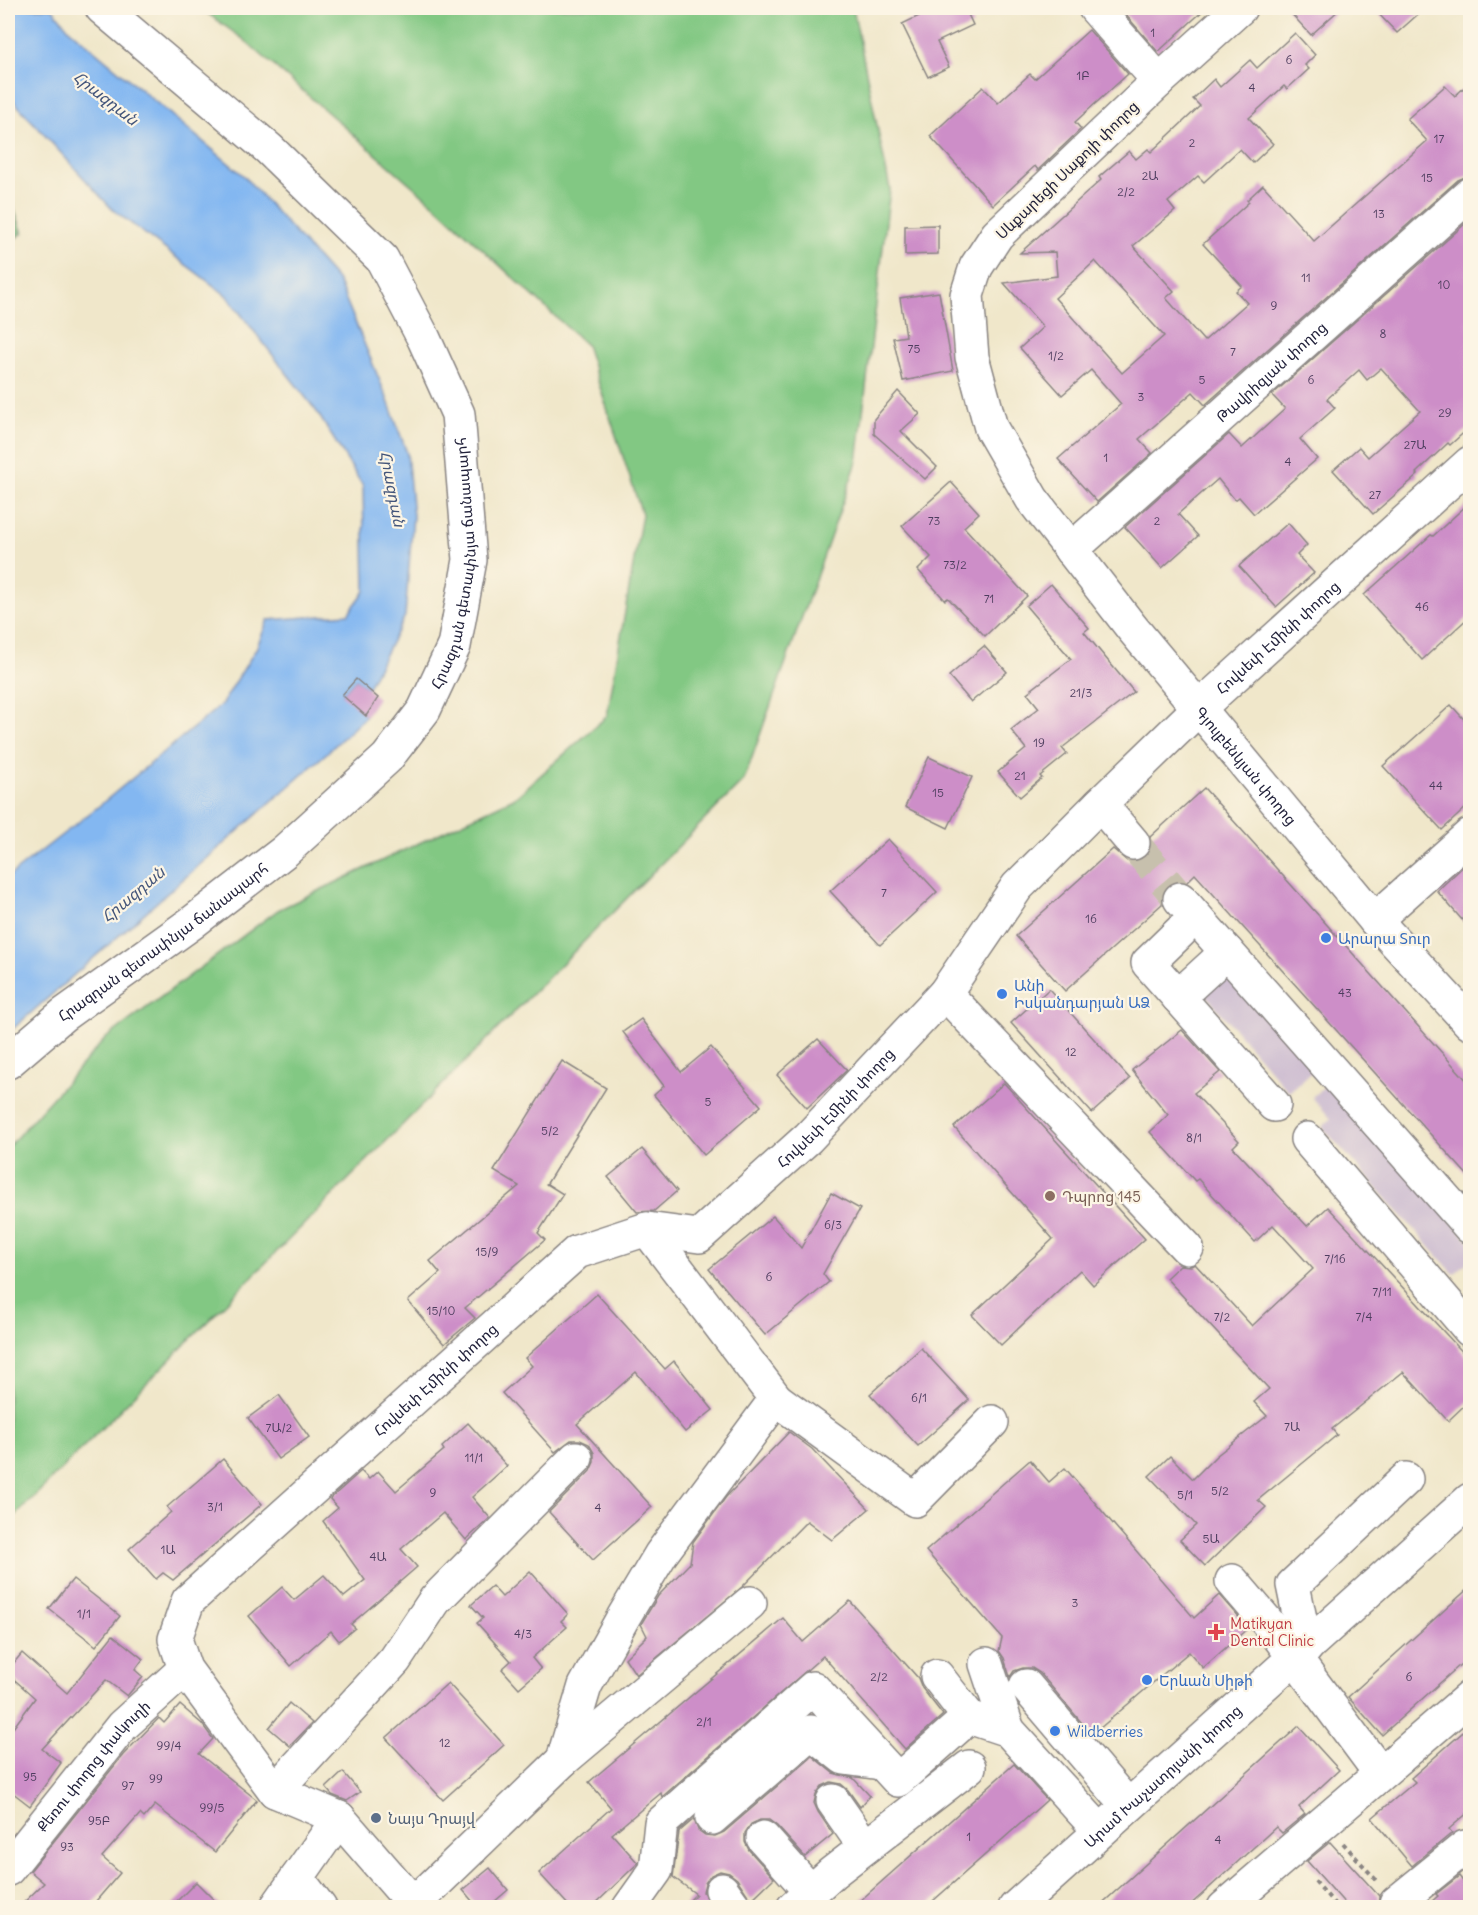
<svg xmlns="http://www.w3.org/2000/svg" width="1478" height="1915" viewBox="0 0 1478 1915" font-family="Delius,'Noto Sans Armenian',sans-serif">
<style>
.industrial{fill:#cebed1}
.green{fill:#82c883;stroke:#52755f;stroke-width:1.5}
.forest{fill:#69ac71;stroke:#466756;stroke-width:1.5}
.water{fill:#83b7f1;stroke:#526c96;stroke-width:1.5}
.building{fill:#cd8ec8;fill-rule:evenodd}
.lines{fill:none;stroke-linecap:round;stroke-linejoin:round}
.minor-tunnel{stroke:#c7c0ad;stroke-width:33;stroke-dasharray:33 16;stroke-linecap:butt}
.minor-casing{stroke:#898482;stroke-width:36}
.path{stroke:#898482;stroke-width:4;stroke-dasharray:4.5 4.5;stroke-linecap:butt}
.minor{stroke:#fff;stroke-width:33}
.shop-dot{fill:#3f7fe0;stroke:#fcf5e5;stroke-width:2}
.education-dot{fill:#8d6e63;stroke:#fcf5e5;stroke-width:2}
.health-dot{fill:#e0444e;stroke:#fcf5e5;stroke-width:2}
.service-dot{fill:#5c6f8a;stroke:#fcf5e5;stroke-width:2}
.labels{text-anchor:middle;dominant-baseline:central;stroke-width:4.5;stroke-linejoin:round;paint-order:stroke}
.number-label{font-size:12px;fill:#4d3d5e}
.street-label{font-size:15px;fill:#22223b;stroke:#fcf5e5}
.shop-label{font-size:15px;fill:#366cbe;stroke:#fcf5e5;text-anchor:start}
.education-label{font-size:15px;fill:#785e54;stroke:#fcf5e5;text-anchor:start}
.health-label{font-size:15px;fill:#be3a42;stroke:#fcf5e5;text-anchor:start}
.service-label{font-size:15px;fill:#4e5e75;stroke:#fcf5e5;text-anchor:start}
.water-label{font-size:16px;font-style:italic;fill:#44567b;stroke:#fcf5e5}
</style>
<rect width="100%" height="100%" fill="#fcf5e5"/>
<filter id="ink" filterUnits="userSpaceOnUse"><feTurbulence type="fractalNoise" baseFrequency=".0167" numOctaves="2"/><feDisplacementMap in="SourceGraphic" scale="12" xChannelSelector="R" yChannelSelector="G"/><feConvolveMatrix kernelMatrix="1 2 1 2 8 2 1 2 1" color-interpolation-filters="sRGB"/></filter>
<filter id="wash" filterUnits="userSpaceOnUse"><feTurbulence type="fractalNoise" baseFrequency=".008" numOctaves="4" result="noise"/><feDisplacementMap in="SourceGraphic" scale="24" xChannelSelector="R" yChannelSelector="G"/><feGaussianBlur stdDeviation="1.35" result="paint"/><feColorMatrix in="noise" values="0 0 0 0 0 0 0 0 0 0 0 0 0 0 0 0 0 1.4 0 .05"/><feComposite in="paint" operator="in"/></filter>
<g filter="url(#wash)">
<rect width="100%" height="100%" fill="#f0e7ca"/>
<g class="industrial">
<polygon points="1230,968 1316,1068 1289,1092 1203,992"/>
<polygon points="1328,1083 1470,1242 1470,1260 1454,1274 1322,1127 1331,1119 1312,1097"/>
</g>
<polygon class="green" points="200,8 853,8 890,189 857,462 744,780 11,1520 8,1529 8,1147 106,1038 278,910 516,797 607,716 642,514 586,345 438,208 243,39"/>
<polygon class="forest" points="8,197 11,200 23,233 8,243"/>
<polygon class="water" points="8,8 52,8 70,30 244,176 338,281 387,398 407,453 413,516 405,616 367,689 356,679 343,694 366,716 329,751 8,1033 8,877 99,806 222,704 256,649 268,620 348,614 365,591 363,486 317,412 226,295 112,209 8,95"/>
<g id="blocks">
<g class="building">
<polygon points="936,8 965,8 973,25 937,42 949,67 928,77 902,24"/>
<polygon points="1132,8 1206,8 1158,52 1125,14"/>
<polygon points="1286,8 1341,8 1311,35"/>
<polygon points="1373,8 1425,8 1397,33"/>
<polygon points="1089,30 1128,74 1075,122 1081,129 1038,170 1035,166 993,205 930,136 983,87 998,103 1030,74 1035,79"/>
<path d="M1295 33 1315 55 1305 65 1309 69 1287 89 1284 86 1249 118 1273 144 1253 163 1240 149 1204 182 1198 176 1168 202 1175 211 1133 246 1174 291 1166 298 1204 341 1247 303 1236 291 1242 286 1203 244 1249 202 1247 200 1263 185 1314 241 1427 141 1407 119 1445 86 1455 96 1470 82V175L1458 180 1205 405 1193 392 1139 439 1152 453 1097 502 1058 459 1121 404 1091 370 1062 395 1020 348 1043 327 1004 283 1057 276 1055 252 1020 253 1101 180 1099 177 1129 151 1136 159 1148 149 1151 152 1200 106 1193 99 1214 79 1220 87 1250 60 1257 68ZM1095 261 1164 336 1122 373 1055 298Z"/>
<polygon points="1466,223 1470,228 1470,427 1450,445 1448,443 1416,473 1418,475 1373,514 1333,470 1359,447 1368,457 1420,411 1381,368 1367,380 1359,370 1327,399 1335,408 1300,439 1317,459 1254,514 1239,497 1235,500 1218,479 1178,514 1198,536 1162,568 1125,527 1229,434 1242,448 1285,409 1272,395"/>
<polygon points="938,225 938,254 905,255 905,226"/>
<polygon points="939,292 953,371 903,381 893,338 906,336 900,298"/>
<polygon points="898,391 920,414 901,431 937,467 925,479 874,434 874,419"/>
<polygon points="951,482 979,513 964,527 1027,596 985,636 948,598 945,600 918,570 931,557 902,526"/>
<polygon points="1470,502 1470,616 1422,660 1364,595 1431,535 1433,536"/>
<polygon points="1288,523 1307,545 1297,555 1314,573 1276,607 1239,566"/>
<polygon points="1051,584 1089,628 1084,632 1134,692 1062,748 1067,754 1040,776 1042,778 1020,797 998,772 1026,749 1011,730 1039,708 1027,693 1071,659 1026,606"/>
<polygon points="984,646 1007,672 971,702 949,676"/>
<polygon points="356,679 378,698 366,716 342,695"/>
<polygon points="1451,705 1470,726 1470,804 1442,830 1383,766"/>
<polygon points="929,757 972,777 948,828 905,807"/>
<polygon points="1204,788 1470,1084 1470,1178 1195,874 1187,882 1177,881 1167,885 1162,894 1162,904 1065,991 1016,936 1113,849 1127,861 1136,861 1145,858 1151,849 1150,837"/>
<polygon points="888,839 937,892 880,945 830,891"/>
<polygon points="1470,860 1470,929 1437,891"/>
<polygon points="1049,989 1130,1079 1092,1113 1011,1023"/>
<polygon points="641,1019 681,1072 711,1047 761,1106 704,1155 654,1095 664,1086 623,1032"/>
<polygon points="1182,1030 1220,1072 1194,1093 1239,1141 1233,1147 1307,1226 1328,1207 1470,1360 1470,1400 1448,1421 1403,1372 1332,1429 1337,1435 1258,1500 1266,1507 1205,1566 1180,1540 1196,1525 1149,1476 1170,1456 1193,1479 1216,1456 1267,1416 1254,1402 1269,1389 1166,1278 1180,1265 1191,1266 1195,1264 1252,1326 1313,1269 1273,1225 1255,1242 1198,1179 1195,1181 1150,1132 1168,1115 1132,1070"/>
<polygon points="818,1039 847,1070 807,1108 777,1075"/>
<polygon points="562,1061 606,1088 546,1185 547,1184 563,1194 538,1233 545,1240 465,1308 475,1318 444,1344 408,1301 440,1273 430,1261 519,1186 494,1171"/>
<polygon points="1004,1083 1145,1239 1093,1285 1080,1270 1001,1345 972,1315 1053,1239 954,1127"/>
<polygon points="642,1149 677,1191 654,1211 637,1212 608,1177"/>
<polygon points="831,1193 860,1209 823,1274 829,1282 765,1335 709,1269 773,1216 801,1248"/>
<polygon points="597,1294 665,1369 674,1361 713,1410 685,1432 636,1372 577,1424 652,1507 593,1560 549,1512 590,1471 594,1462 594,1453 589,1444 580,1440 571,1440 555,1452 502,1393 532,1366 525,1358"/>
<polygon points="921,1348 969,1400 918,1446 870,1394"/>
<polygon points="279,1395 309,1437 278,1459 248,1418"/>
<polygon points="468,1423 507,1466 472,1497 490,1518 466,1540 443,1513 401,1549 417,1567 351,1624 355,1628 339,1641 331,1631 291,1666 249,1616 282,1587 294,1600 324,1575 344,1597 365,1580 323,1521 338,1508 330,1499 361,1471 369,1479 378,1471 396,1491 444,1450 442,1447"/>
<polygon points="789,1432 812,1449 869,1509 832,1540 807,1521 742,1587 636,1675 625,1658 647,1636 641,1624 658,1596 690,1563 693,1542 726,1497"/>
<polygon points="223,1459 262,1504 173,1580 163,1573 156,1579 129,1549 171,1512 167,1507"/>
<polygon points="1030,1460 1049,1482 1065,1468 1194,1618 1219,1595 1248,1628 1203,1668 1189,1652 1092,1735 1040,1673 1032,1668 1023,1668 1014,1671 1010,1677 1004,1658 999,1651 1002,1638 926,1551"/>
<polygon points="530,1571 568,1614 561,1621 567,1627 532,1658 541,1669 519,1688 502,1669 511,1661 477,1623 483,1618 471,1605 492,1586 502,1597"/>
<polygon points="73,1579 120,1616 96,1646 49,1609"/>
<polygon points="1470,1587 1470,1656 1382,1735 1348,1697"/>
<polygon points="850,1601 918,1678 922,1688 943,1715 905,1749 823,1656 662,1797 661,1793 612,1834 638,1863 591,1908 571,1908 539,1873 611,1808 589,1782 783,1618 803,1642"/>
<polygon points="113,1635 143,1659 135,1670 143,1677 127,1696 106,1680 42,1749 61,1763 30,1806 8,1789 8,1735 35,1698 8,1674 8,1670 22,1653 67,1693"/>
<polygon points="448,1683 504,1745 443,1800 386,1738"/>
<polygon points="289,1703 312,1723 290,1746 269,1728"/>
<polygon points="180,1705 202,1724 213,1739 199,1754 257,1800 215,1852 155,1805 144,1818 140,1814 102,1857 120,1873 90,1908 18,1908 44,1883 30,1871 123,1755 159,1718 164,1723"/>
<polygon points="1299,1726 1339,1770 1299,1807 1305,1814 1282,1833 1276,1827 1187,1908 1097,1908"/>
<polygon points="1470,1726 1470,1811 1449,1829 1452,1833 1412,1866 1372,1818 1415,1782 1411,1778"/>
<polygon points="812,1756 833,1773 853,1778 870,1796 860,1807 848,1790 841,1784 831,1782 822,1786 816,1794 814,1803 818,1812 833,1834 805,1857 777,1826 769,1820 760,1820 751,1824 745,1833 745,1842 749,1850 774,1878 751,1900 737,1879 729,1873 720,1871 711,1875 705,1883 703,1892 712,1908 682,1908 696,1894 673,1877 679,1832 694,1819 698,1830 705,1835 715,1836 724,1832"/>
<polygon points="1014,1764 1047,1800 925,1908 852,1908"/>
<polygon points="343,1772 360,1792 347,1801 332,1795 326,1788"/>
<polygon points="1330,1842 1379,1896 1378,1908 1349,1908 1307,1861"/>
<polygon points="490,1868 508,1890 487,1908 478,1908 463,1890"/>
<polygon points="1459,1876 1470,1891 1470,1908 1424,1908 1438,1896 1436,1894"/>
<polygon points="196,1882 222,1908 170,1908"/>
</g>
</g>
</g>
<g filter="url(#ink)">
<use href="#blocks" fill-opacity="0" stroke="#898482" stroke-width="1.5"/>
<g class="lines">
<polyline class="minor-tunnel" points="1133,843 1180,899"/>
<g class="minor-casing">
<g id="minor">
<polyline points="1095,8 1159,81"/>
<path id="s1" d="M1240 8 1159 81 997 235 976 267 967 295 972 357 991 428 1032 499 1132 628 1375 920 1470 1023"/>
<path id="s2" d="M1071 550 1470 194"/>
<polyline points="1100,804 1133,843"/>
<polyline points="1180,899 1470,1227"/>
<polyline points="1375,920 1470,835"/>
<polyline points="1181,931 1148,963 1274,1105"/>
<polyline points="945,993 1187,1248"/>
<polyline points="1178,997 1227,952"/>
<path id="s3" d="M8 1062 63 1015 193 922 285 851 387 758 424 710 454 646 470 560 458 414 424 339 382 259 269 149 102 8"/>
<polyline points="1307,1139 1470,1330"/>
<polyline points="776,1399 915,1500 992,1422"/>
<polyline points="1232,1581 1274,1630 1380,1773"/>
<polyline points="1306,1648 1293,1585 1406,1479"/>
<polyline points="986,1664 1008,1730"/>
<polyline points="937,1676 969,1717"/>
<polyline points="1026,1686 1128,1806"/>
<polyline points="563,1760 750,1603"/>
<polyline points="275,1791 395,1660 435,1600 576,1458"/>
<polyline points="833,1801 865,1847"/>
<polyline points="712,1818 811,1732 844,1758 881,1763"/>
<polyline points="763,1838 810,1891"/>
<path id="s4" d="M8 1869 122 1726 185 1669"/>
<polyline points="297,1878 320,1908"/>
<polyline points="722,1890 735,1908"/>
<polyline points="414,1904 563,1760 585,1686 624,1616 661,1554 776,1399 647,1229"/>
<polyline points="276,1908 339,1818"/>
<path id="s5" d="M417 1908 339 1818 275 1791 185 1669 175 1639 188 1601 577 1252 647 1229 699 1236 808 1138 945 993 1017 887 1100 804 1199 708 1470 463"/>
<polyline points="629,1908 656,1870 661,1823 813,1688 898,1780 969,1717 1008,1730 1100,1831"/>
<polyline points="793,1908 832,1873 969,1767"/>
<path id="s6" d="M1015 1908 1470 1500"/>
<polyline points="1224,1908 1470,1697"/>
<polyline points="1399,1908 1396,1903 1465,1847"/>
</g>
</g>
<g class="path">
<polyline points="1343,1843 1378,1882"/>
<polyline points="1315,1881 1338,1908"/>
</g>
<use href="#minor" class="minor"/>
</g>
</g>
<g class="shop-dot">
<circle cx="1326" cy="938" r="6"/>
<circle cx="1002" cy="994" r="6"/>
<circle cx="1147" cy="1680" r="6"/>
<circle cx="1055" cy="1731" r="6"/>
</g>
<circle class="education-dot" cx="1050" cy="1196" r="6"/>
<path class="health-dot" d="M1213 1623h6v6h6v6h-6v6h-6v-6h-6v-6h6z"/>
<circle class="service-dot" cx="376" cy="1818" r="6"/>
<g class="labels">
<g class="number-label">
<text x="1153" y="32">1</text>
<text x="1289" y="59">6</text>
<text x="1083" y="75">1Բ</text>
<text x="1252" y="87">4</text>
<text x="1439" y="138">17</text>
<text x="1192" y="142">2</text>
<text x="1150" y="175">2Ա</text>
<text x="1427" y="177">15</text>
<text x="1126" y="191">2/2</text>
<text x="1379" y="213">13</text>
<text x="1306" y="277">11</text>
<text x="1444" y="284">10</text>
<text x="1274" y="305">9</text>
<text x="1383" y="333">8</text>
<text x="914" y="348">75</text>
<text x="1233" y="351">7</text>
<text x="1056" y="355">1/2</text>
<text x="1202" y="379">5</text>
<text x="1311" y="379">6</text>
<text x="1141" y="396">3</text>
<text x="1445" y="412">29</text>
<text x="1415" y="444">27Ա</text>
<text x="1106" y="457">1</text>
<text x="1288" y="461">4</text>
<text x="1375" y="494">27</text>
<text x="934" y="520">73</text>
<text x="1157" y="520">2</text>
<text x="955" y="564">73/2</text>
<text x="989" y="598">71</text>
<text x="1422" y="606">46</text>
<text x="1081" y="692">21/3</text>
<text x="1039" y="742">19</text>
<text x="1020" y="775">21</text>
<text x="1436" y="785">44</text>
<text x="938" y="792">15</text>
<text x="884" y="892">7</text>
<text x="1091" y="918">16</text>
<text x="1345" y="992">43</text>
<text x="1071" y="1051">12</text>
<text x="708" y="1101">5</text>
<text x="550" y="1130">5/2</text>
<text x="1194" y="1137">8/1</text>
<text x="833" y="1224">6/3</text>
<text x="487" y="1251">15/9</text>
<text x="1335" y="1258">7/16</text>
<text x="769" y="1276">6</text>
<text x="1382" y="1291">7/11</text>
<text x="441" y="1310">15/10</text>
<text x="1222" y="1316">7/2</text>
<text x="1364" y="1316">7/4</text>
<text x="919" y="1397">6/1</text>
<text x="1292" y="1426">7Ա</text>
<text x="279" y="1427">7Ա/2</text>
<text x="474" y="1457">11/1</text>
<text x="1220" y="1490">5/2</text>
<text x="433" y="1492">9</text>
<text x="1185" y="1494">5/1</text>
<text x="215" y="1506">3/1</text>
<text x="598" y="1507">4</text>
<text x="1211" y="1538">5Ա</text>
<text x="168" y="1549">1Ա</text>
<text x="378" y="1556">4Ա</text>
<text x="1075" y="1602">3</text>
<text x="84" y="1613">1/1</text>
<text x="523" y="1633">4/3</text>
<text x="879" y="1676">2/2</text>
<text x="1409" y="1676">6</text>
<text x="704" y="1721">2/1</text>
<text x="445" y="1742">12</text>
<text x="169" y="1745">99/4</text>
<text x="30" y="1776">95</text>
<text x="156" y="1778">99</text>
<text x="128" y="1785">97</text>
<text x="212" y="1807">99/5</text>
<text x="99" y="1820">95Բ</text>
<text x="969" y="1836">1</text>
<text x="1218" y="1839">4</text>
<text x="67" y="1846">93</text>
</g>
<g class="street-label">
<text transform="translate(1067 170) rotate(-44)">Սևքարեցի Սաքոյի փողոց</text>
<text stroke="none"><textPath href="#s2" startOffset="268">Թավրիզյան փողոց</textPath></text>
<text stroke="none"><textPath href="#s3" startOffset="700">Հրազդան գետափնյա ճանապարհ</textPath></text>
<text stroke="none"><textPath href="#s5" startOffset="1896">Հովսեփ Էմինի փողոց</textPath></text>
<text stroke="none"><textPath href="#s1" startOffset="960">Գյուլբենկյան փողոց</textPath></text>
<text stroke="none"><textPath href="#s3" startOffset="196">Հրազդան գետափնյա ճանապարհ</textPath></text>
<text stroke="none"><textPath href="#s5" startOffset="1248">Հովսեփ Էմինի փողոց</textPath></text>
<text stroke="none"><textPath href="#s5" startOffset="744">Հովսեփ Էմինի փողոց</textPath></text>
<text stroke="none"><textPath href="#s4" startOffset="134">Քեռու փողոց փակուղի</textPath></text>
<text stroke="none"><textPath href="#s6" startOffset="198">Արամ Խաչատրյանի փողոց</textPath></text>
</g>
<g class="shop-label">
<text x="1338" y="938">Արարա Տուր</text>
<text x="1014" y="985">Անի<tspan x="1014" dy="17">Իսկանդարյան ԱՁ</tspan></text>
<text x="1159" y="1680">Երևան Սիթի</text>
<text x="1067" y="1731">Wildberries</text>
</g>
<g class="education-label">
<text x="1062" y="1196">Դպրոց 145</text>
</g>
<g class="health-label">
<text x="1230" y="1623">Matikyan<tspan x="1230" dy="17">Dental Clinic</tspan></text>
</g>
<g class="service-label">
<text x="388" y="1818">Նայս Դրայվ</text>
</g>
<g class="water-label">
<text transform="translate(106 98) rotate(38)">Հրազդան</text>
<text transform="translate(393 489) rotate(79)">Հրազդան</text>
<text transform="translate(133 894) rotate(-40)">Հրազդան</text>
</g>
</g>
<rect width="1478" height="1915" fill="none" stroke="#fcf5e5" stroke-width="30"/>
</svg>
